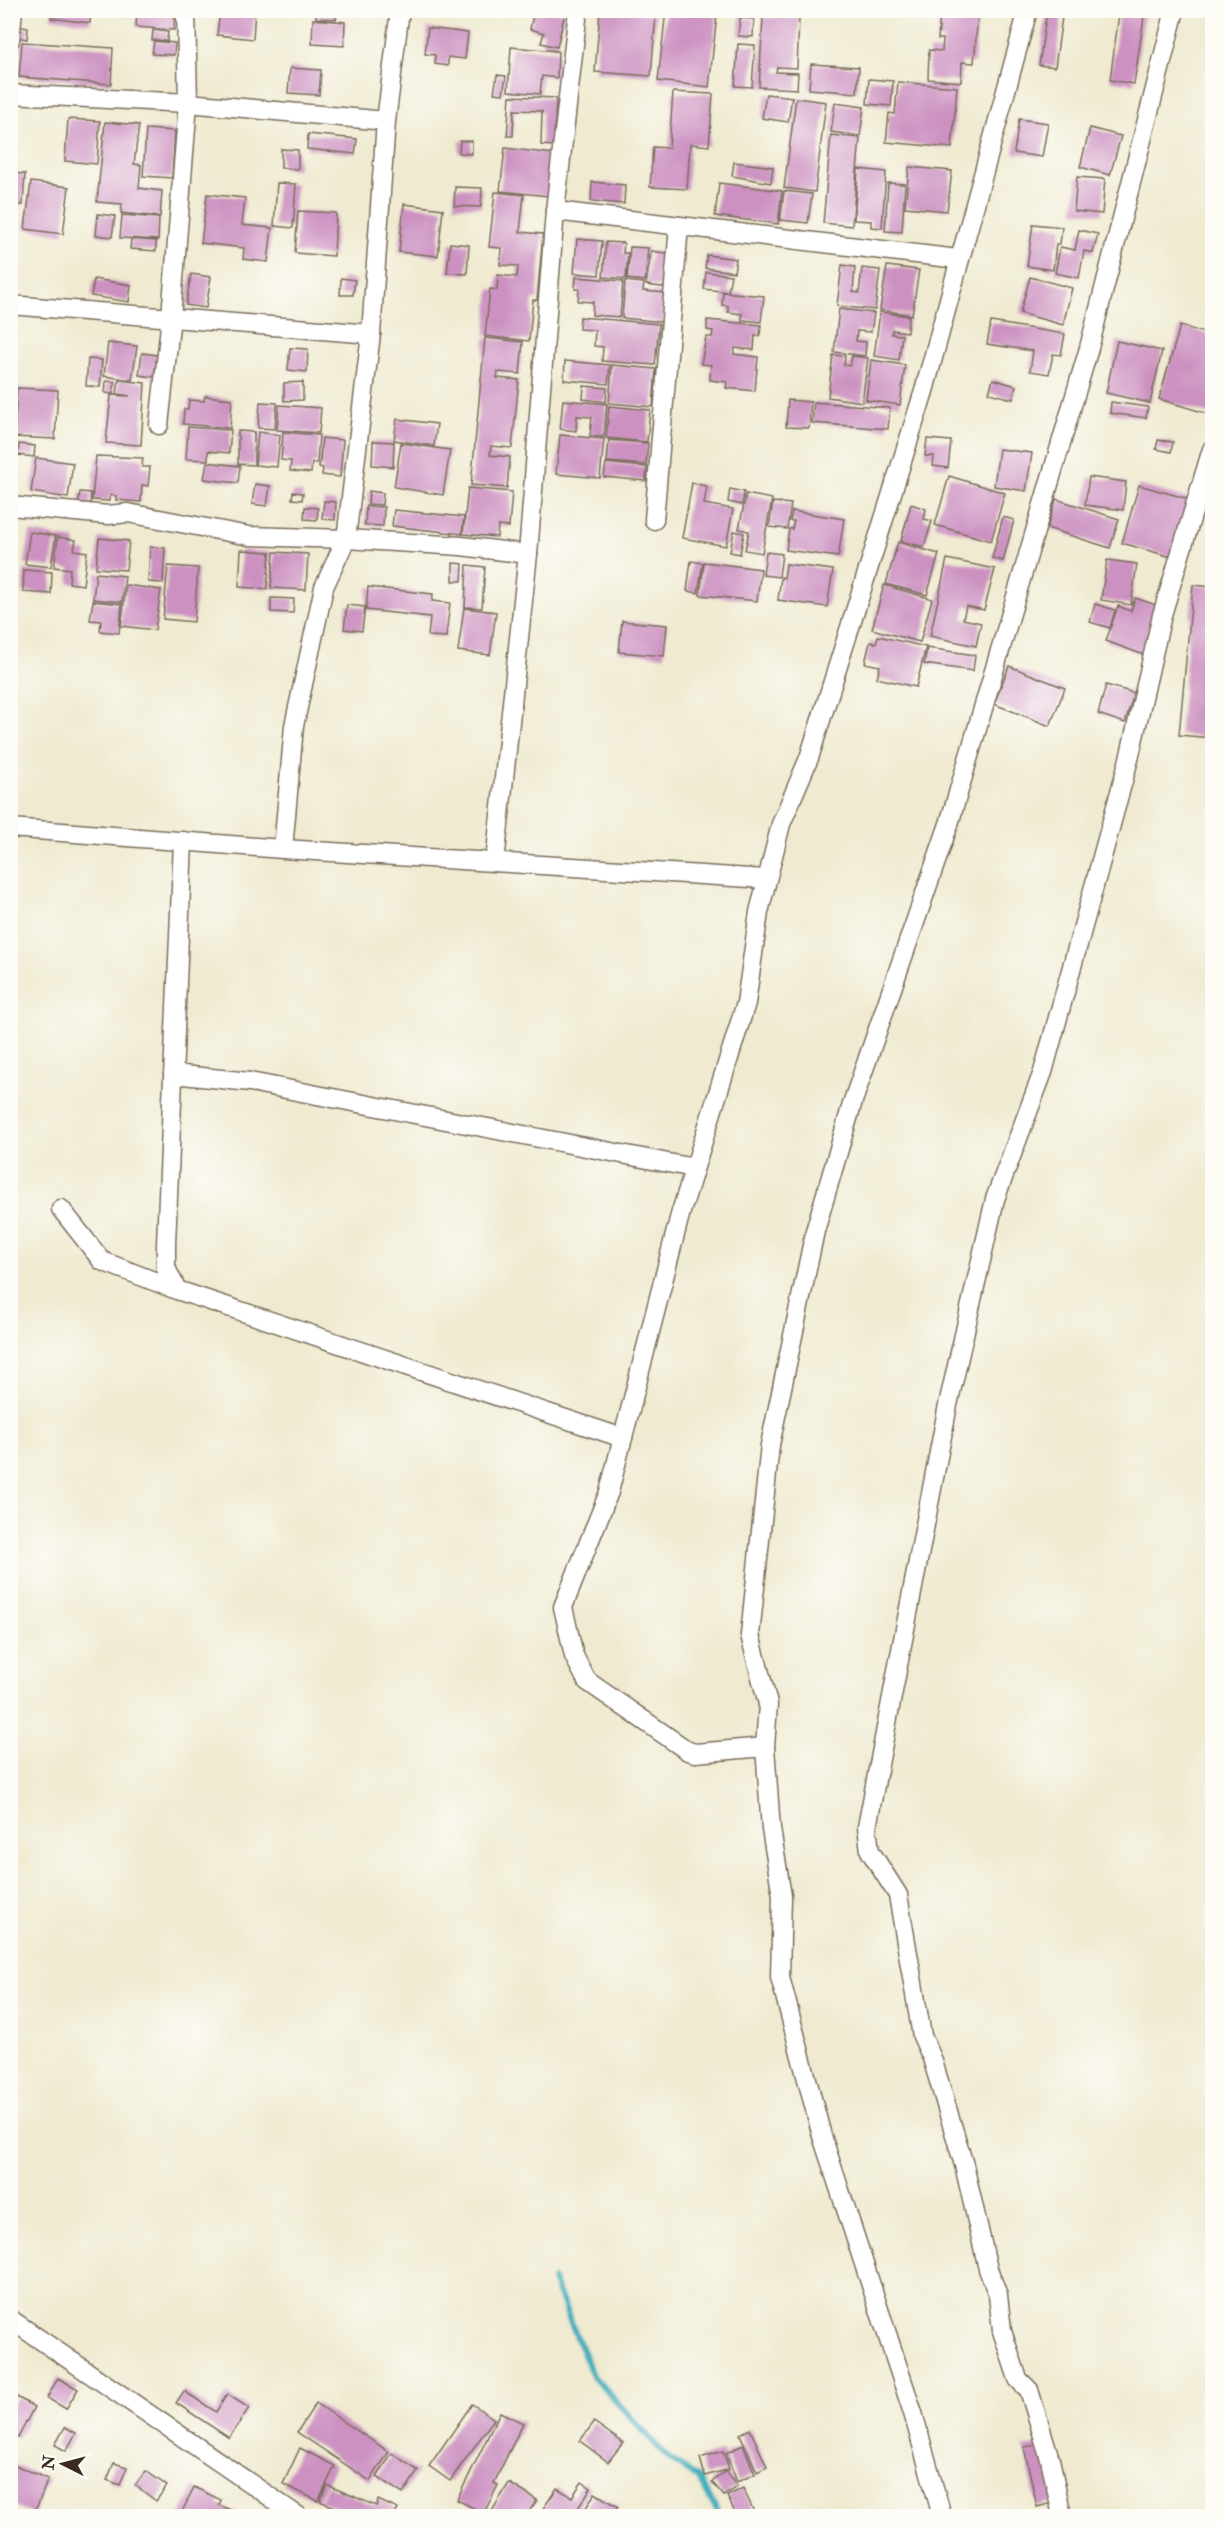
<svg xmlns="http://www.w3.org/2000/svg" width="1223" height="2527" viewBox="0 0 1223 2527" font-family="'IM FELL Double Pica',serif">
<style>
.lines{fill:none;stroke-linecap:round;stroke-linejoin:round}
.stream{stroke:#3fadbd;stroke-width:6}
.building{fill:#cc91c1}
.street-casing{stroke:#7a6d5c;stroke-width:21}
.street{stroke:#fff;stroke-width:18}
</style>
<rect width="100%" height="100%" fill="#fdfcf7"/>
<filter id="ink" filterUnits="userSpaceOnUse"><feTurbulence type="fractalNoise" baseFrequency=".0167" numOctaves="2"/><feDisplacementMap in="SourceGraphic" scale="12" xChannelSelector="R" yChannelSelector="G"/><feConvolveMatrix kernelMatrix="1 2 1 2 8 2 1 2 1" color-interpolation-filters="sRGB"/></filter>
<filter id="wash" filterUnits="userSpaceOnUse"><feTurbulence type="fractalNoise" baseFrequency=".008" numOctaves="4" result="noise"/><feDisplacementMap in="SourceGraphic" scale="24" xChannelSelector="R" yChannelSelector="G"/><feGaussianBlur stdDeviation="1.35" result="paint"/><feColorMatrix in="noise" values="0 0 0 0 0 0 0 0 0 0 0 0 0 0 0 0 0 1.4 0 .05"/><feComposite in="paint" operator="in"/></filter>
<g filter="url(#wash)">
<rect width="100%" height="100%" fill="#efead0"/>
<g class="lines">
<polyline class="stream" points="553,2280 593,2376 669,2459 697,2477 721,2516"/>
</g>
<g id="blocks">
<g class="building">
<polygon points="52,10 91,10 90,23 51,18"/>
<polygon points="123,10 133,10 132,17 122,16"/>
<polygon points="137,10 175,10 174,30 136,27"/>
<polygon points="220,10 255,10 253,39 217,35"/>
<polygon points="316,10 337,10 336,19 316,18"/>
<polygon points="534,10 565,13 557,47 541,43 544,33 530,29"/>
<polygon points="617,10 639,10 638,13 656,14 651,76 595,72 600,11"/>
<polygon points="666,10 700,10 700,13 717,15 709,87 658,81"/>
<polygon points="738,10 760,10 760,15 739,17"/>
<polygon points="785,10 801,10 801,17 785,16"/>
<polygon points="1047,10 1063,10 1055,67 1039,65"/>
<polygon points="1103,10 1145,10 1134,84 1110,80 1119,14"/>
<polygon points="940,13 978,15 974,63 962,62 961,82 928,79 929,50 942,51 943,39 938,39"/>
<polygon points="763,17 799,18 797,68 777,67 776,72 798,73 797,89 759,87"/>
<polygon points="740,18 754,19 753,37 738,36"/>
<polygon points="313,19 345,22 344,46 312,44"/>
<polygon points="17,26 28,28 27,39 16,37"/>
<polygon points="428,28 468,33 465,59 448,57 448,66 435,64 435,55 425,54"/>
<polygon points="153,30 168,32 167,41 152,40"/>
<polygon points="154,41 175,43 174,55 152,54"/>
<polygon points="22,42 113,48 111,84 19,77"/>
<polygon points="738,44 755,45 752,87 735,86"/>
<polygon points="511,47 558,51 557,78 542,76 540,94 508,91"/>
<polygon points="811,64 859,67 857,93 809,89"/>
<polygon points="290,68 321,70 319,95 288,93"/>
<polygon points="497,75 506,76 503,94 494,93"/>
<polygon points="869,79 893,81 891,106 867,104"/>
<polygon points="898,82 957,87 952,148 886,142 889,113 895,114"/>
<polygon points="673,92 713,94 709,146 690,144 687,189 650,187 653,147 669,148"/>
<polygon points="766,94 792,97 788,122 762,118"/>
<polygon points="510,96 556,98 554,146 541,145 542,111 514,110 513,136 507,136"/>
<polygon points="796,98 826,102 815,192 784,188"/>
<polygon points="835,103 864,107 860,136 831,132"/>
<polygon points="68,119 100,121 97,164 65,161"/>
<polygon points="1019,119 1048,123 1042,157 1014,153"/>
<polygon points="105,122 139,125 134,164 141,165 139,188 162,191 160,217 121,213 122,204 97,202"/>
<polygon points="1090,128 1121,136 1110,175 1080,167"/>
<polygon points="146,129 175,131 172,178 143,176"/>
<polygon points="308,134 357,139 355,154 307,149"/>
<polygon points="831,135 860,138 852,226 823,223"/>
<polygon points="460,141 472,141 472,154 459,153"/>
<polygon points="505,148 553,154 548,196 500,191"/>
<polygon points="281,149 298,150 298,169 281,168"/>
<polygon points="734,162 773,167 771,183 732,176"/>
<polygon points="909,167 952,171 947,211 905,207"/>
<polygon points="858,169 886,172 882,228 871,227 871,221 854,220"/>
<polygon points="10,173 25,174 23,205 10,204"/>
<polygon points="1077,177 1105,179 1102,214 1074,211"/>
<polygon points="31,182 69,187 63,234 25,229"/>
<polygon points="592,182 625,185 624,204 591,201"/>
<polygon points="277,183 296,184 293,228 274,226"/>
<polygon points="719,183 782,191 778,224 715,216"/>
<polygon points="888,183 905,184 902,232 885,231"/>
<polygon points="455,187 482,188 481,207 454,206"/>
<polygon points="784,191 812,194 808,223 780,220"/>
<polygon points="495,192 524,195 520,232 543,234 537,300 533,300 529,341 485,336 490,289 497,290 498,275 517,277 518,266 500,265 502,248 489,247"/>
<polygon points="207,194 245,198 242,225 272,228 268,262 243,259 244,248 201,243"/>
<polygon points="404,204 443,209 438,256 399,252"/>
<polygon points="298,211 336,213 334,256 295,253"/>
<polygon points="98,214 115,216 112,237 96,235"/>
<polygon points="122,215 159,218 158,240 120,238"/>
<polygon points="1033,224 1062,227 1060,244 1056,244 1053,270 1027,266"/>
<polygon points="1079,230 1098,234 1093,253 1084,251 1079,278 1055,273 1060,247 1075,250"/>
<polygon points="131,239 156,241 156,251 130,249"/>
<polygon points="577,239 602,241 599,275 574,273"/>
<polygon points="606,242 624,243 623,253 628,253 626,279 603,277"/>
<polygon points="450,243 469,245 467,274 447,273"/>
<polygon points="630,247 648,248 645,281 627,279"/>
<polygon points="651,251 673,254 669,288 646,285"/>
<polygon points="707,255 736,259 734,272 705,268"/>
<polygon points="842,265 855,267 853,292 859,293 862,268 880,270 875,310 837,306"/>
<polygon points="887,266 919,270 912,315 880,310"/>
<polygon points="706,272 731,275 728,292 704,289"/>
<polygon points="191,274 211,277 206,308 186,305"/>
<polygon points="576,277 623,281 620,317 592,315 593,302 578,301 579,289 575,289"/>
<polygon points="1030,277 1072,288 1063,325 1020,313"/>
<polygon points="341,278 355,280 353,295 340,295"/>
<polygon points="94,279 131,285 129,302 91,296"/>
<polygon points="625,281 644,283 643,291 666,293 664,322 622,318"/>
<polygon points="723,292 764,296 761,322 742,320 742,314 728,312 728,306 722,305"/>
<polygon points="839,309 874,313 871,332 857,331 856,341 866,342 865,356 834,352"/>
<polygon points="880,312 909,316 907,332 892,330 892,334 902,335 899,360 874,356"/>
<polygon points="580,317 659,324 655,365 602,361 603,347 594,346 595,330 579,329"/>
<polygon points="707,320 761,325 760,336 755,336 754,350 735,348 734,354 758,357 755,391 726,388 727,382 710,380 711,365 701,364 706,337 712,337 713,331 707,330"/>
<polygon points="991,322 1065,334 1061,355 1053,354 1049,374 1030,371 1033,351 987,344"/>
<polygon points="1180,326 1212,335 1212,415 1159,399"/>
<polygon points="485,338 523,342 520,374 498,372 497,378 519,380 512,448 491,446 490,455 510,457 507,488 471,485"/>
<polygon points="1117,341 1162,351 1150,403 1106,393"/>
<polygon points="108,343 137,346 132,380 104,376"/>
<polygon points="290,348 308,349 307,372 288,370"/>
<polygon points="142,353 157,355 154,377 139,375"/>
<polygon points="833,355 845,356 844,365 850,366 852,356 868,358 862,402 828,397"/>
<polygon points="88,359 102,360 100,387 86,386"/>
<polygon points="871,360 905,365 900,405 866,400"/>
<polygon points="565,361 610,365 608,384 564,380"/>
<polygon points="612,365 656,369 653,407 609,403"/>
<polygon points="993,379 1016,386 1013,399 989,393"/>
<polygon points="119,380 145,383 141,445 106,443 111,395 130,396 117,394"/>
<polygon points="106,381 115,382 113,394 105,393"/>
<polygon points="303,382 303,400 284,401 284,383"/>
<polygon points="584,386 607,388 606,402 583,399"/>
<polygon points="17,388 58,390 55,439 14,437"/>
<polygon points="205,396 232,399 230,428 183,424 184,409 188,409 189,400 204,401"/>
<polygon points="563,400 607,404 604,437 590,436 592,417 577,416 576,431 560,429"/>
<polygon points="788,400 811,402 809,428 786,427"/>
<polygon points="260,402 277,403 275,429 258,428"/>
<polygon points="814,402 890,408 888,429 812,423"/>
<polygon points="1111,402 1148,407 1146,418 1110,413"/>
<polygon points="279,405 321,408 319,433 277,430"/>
<polygon points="609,406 650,410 647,442 606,438"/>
<polygon points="397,419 437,424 434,446 394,440"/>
<polygon points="188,427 231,430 229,453 208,451 208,460 186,459"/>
<polygon points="238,431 254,432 254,465 238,464"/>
<polygon points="258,432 280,435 277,467 255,465"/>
<polygon points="283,432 319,435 317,463 312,463 311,473 290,471 291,461 281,460"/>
<polygon points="560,435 604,439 600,478 556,474"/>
<polygon points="322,438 343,440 340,477 322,475 323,468 319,467"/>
<polygon points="927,439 951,441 948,468 933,466 934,456 925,456"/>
<polygon points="609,440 648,443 646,465 607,462"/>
<polygon points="1158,440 1173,442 1171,452 1156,449"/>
<polygon points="373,441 394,442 393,467 372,465"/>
<polygon points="401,443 450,450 443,495 394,487"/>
<polygon points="19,444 35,446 34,457 18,455"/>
<polygon points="999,449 1032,453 1026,491 994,486"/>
<polygon points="96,456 143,458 142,467 150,467 148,486 142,485 141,502 116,500 116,496 110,495 109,501 92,500"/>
<polygon points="36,458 73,463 68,498 31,492"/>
<polygon points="207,462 240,466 238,483 204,479"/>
<polygon points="606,463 647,467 646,481 604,477"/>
<polygon points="949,476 1005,493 991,541 935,525"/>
<polygon points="1089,477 1126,482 1123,510 1085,505"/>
<polygon points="692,483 707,486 704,504 733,509 726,546 682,538"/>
<polygon points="255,484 270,486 267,506 252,504"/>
<polygon points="1139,485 1192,500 1175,558 1122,543"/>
<polygon points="468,488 512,492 509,527 498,526 497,537 463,534"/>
<polygon points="730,489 744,492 742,505 728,502"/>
<polygon points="369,491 383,493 382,505 368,504"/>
<polygon points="80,492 91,493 90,509 78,508"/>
<polygon points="293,492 303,493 302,500 292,499"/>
<polygon points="746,494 772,499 762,553 745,550 749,531 739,529"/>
<polygon points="1056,499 1119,519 1110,548 1047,528"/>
<polygon points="324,501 336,502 335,520 322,519"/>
<polygon points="773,502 791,504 787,529 769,527"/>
<polygon points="911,504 926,509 924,519 932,521 924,547 901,541"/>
<polygon points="366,506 384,507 383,526 365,525"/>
<polygon points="305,507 318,508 317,520 304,519"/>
<polygon points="394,510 464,517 462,534 392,526"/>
<polygon points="792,511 844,519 838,557 786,550 789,529 792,529 794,521 790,521"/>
<polygon points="1003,517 1014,520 1003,561 992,558"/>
<polygon points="734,531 744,533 740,554 730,552"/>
<polygon points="30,532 56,536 51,567 25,564"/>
<polygon points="58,537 76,540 74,550 87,552 83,585 69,583 70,569 54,567"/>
<polygon points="99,538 129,541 126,570 96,568"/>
<polygon points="898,542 939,554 927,595 886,584"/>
<polygon points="150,547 165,548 163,583 148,582"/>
<polygon points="241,550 270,552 267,589 239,587"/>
<polygon points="274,552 308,554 306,590 271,588"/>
<polygon points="766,552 782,554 779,577 763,575"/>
<polygon points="947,559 995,569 984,610 966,606 963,619 981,623 976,646 930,636"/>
<polygon points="1107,560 1137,564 1131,605 1101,600"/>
<polygon points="691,561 703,563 698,593 687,591"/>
<polygon points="704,562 761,569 757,601 700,595"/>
<polygon points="453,563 463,564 462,581 453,581"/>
<polygon points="786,564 833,570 827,607 778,600 781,577 784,578"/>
<polygon points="467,565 485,567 482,608 465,607"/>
<polygon points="168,566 198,568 194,622 163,619"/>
<polygon points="24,570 52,572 51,594 23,592"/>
<polygon points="96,573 125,576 122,602 93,599"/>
<polygon points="126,585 161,590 155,630 121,626"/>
<polygon points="884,585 932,599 920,642 872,629"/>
<polygon points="1193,585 1212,587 1212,738 1179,735"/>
<polygon points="368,587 433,594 432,601 450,603 446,637 428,636 430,617 366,610"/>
<polygon points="271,598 294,599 293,613 271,612"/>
<polygon points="1135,598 1162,607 1144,655 1106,641 1118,606 1131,611"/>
<polygon points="93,601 122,604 119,633 100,631 101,621 90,620"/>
<polygon points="1095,604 1115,610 1110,628 1090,622"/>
<polygon points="347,605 365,607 362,631 344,629"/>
<polygon points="464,608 496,612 490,655 458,651"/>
<polygon points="622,621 667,625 664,656 619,652"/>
<polygon points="878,636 926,647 916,687 877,678 880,666 865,663 870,642 876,643"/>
<polygon points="927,648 975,655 973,671 924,664"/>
<polygon points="1009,666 1065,688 1050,726 994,704"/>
<polygon points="1106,685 1134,693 1125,723 1098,714"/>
<polygon points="58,2378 78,2389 66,2409 47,2398"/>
<polygon points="184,2391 216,2412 227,2394 249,2408 229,2438 176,2403"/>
<polygon points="17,2397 34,2407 18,2438 10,2434 10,2409"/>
<polygon points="316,2403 389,2452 370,2481 297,2432"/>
<polygon points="472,2404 494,2419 450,2481 429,2466"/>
<polygon points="500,2412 523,2423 494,2483 498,2485 484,2513 457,2500"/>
<polygon points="594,2422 623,2443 608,2462 580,2441"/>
<polygon points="65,2427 76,2433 66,2451 55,2445"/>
<polygon points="750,2429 767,2467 757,2472 740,2434"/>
<polygon points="1043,2444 1056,2502 1037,2507 1024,2447"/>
<polygon points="743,2445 755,2474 737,2482 726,2453"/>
<polygon points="300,2448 335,2466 318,2501 283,2484"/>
<polygon points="723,2451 729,2469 705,2476 700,2458"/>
<polygon points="392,2453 418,2471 403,2494 377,2477"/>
<polygon points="10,2463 48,2479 34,2514 10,2505"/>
<polygon points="114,2463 127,2467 120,2485 107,2480"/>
<polygon points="146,2471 167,2486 156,2501 135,2485"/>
<polygon points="725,2471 737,2486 724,2496 712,2482"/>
<polygon points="582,2482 591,2488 573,2516 538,2516 557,2488 572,2497"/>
<polygon points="509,2483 537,2500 526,2516 489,2516"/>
<polygon points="327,2485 376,2506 378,2500 398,2509 394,2516 347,2516 349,2513 320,2501"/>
<polygon points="194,2487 221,2500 219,2505 244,2516 180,2516"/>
<polygon points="743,2488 756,2516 737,2516 727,2496"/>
<polygon points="595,2493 618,2507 612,2516 581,2516"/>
</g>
</g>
</g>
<g filter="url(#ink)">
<use href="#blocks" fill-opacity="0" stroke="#7a6d5c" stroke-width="1.5"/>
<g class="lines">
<g class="street-casing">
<g id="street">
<polyline points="10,40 13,10"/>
<polyline points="10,94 188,103 386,121"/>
<polyline points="555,211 958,259"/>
<polyline points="10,305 371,334"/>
<polyline points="159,425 171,317 188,103 186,10"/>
<polyline points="10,506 108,515 128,513 249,536 346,539 461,546 528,554"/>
<polyline points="654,520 679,226"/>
<polyline points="10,828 283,849 766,879"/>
<polyline points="183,841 166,1244 166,1268 177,1290 623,1438"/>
<polyline points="283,849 294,726 324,587 346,539 371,334 386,121 400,10"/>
<polyline points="495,862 528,554 555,211 578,10"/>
<polyline points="173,1074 250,1082 694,1168"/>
<polyline points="61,1209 102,1261 177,1290"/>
<polyline points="765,1747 695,1753 688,1751 587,1681 574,1656 563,1607 609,1492 680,1215 746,1003 759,912 781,824 809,758 924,391 1028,10"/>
<polyline points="10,2319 298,2516"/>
<polyline points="942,2516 913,2413 822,2136 780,1977 782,1896 771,1829 765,1747 768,1704 750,1635 770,1445 815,1231 853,1101 949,824 1089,348 1175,10"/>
<polyline points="1062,2516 1050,2459 1029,2390 1018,2379 1002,2331 998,2295 988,2269 964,2165 932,2058 922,2036 898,1895 870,1851 867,1827 948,1405 995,1199 1043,1072 1129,759 1162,615 1212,449"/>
</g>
</g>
<use href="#street" class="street"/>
</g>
</g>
<rect width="1223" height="2527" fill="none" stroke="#fdfcf7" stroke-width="36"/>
<g transform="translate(63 2464) rotate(276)" stroke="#fdfcf7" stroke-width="4.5" paint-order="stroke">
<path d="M0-4.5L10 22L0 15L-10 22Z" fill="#3b2a1e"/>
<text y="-9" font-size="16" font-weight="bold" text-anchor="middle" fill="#3b2a1e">N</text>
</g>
</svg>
